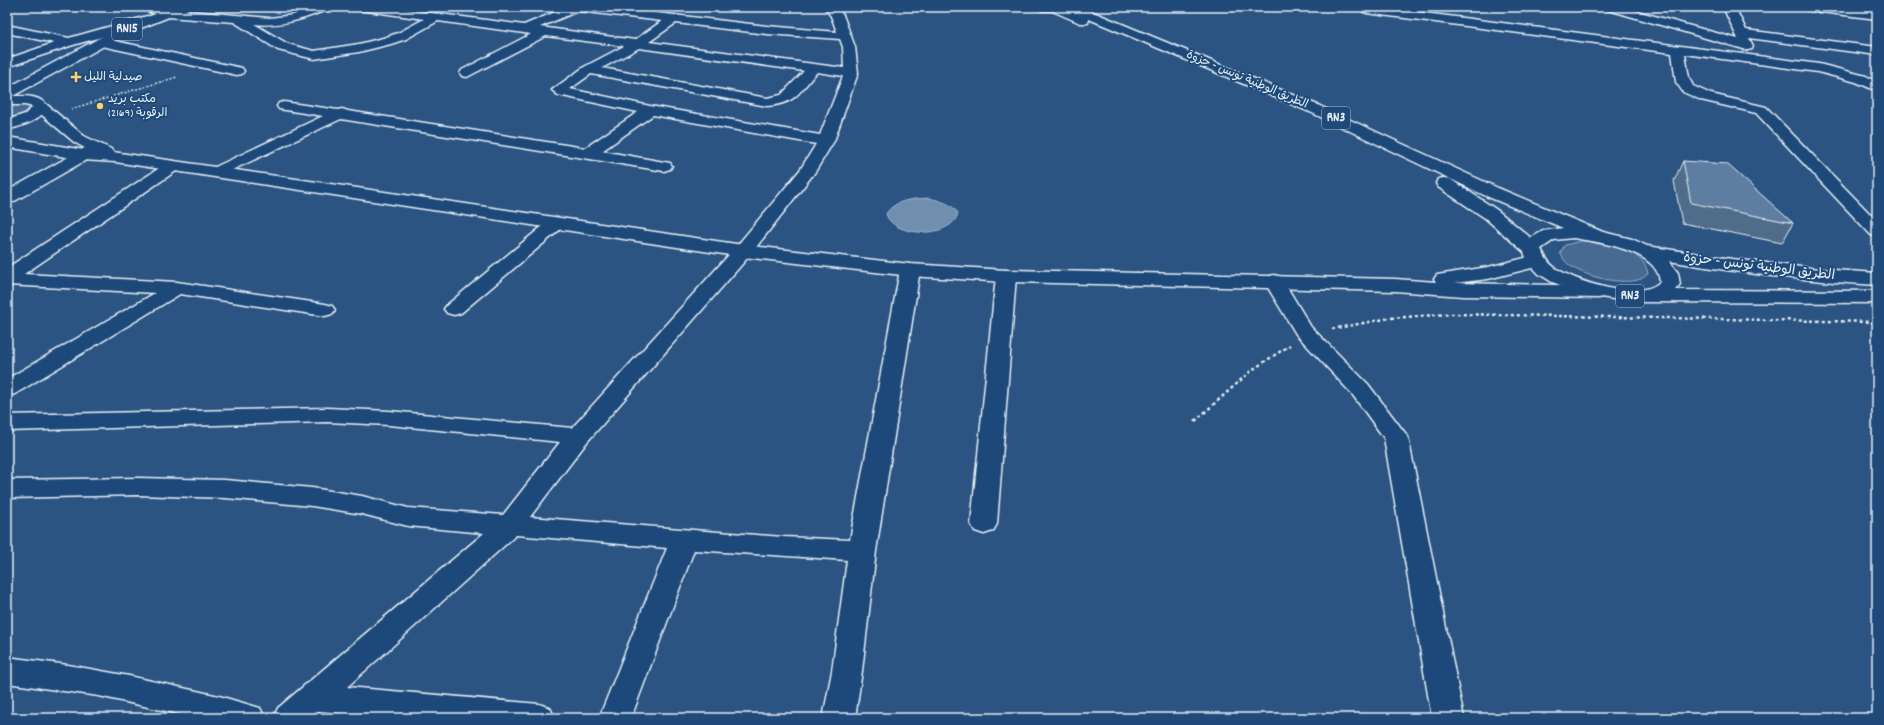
<svg xmlns="http://www.w3.org/2000/svg" width="1884" height="725" viewBox="0 0 1884 725" font-family="Dekko,'Playpen Sans Arabic',sans-serif">
<style>
.green{fill:#476b93;stroke:#98aec6}
.water{fill:#708ead;stroke:#a0b6cb}
.lines{fill:none;stroke-linecap:round;stroke-linejoin:round}
.lane-casing{stroke:#e8f1f8;stroke-width:3}
.street-casing{stroke:#e8f1f8;stroke-width:3}
.secondary-casing{stroke:#e8f1f8;stroke-width:3}
.primary-casing{stroke:#e8f1f8;stroke-width:3}
.path-far1{stroke:#e8f1f8;stroke-width:1.5;stroke-dasharray:2 2;stroke-linecap:butt}
.path{stroke:#e8f1f8;stroke-width:2.5;stroke-dasharray:3 3;stroke-linecap:butt}
.lane{fill:#1f4a7a;fill-rule:evenodd}
.street{fill:#1f4a7a;fill-rule:evenodd}
.secondary{fill:#1f4a7a;fill-rule:evenodd}
.primary{fill:#1f4a7a;fill-rule:evenodd}
.wall{fill:#506c8a;stroke:#e8f1f8}
.building{fill:#5d7da1;stroke:#e8f1f8}
.poi-dot{fill:#ffd166;stroke:#1f4a7a;stroke-width:1.5}
.labels{text-anchor:middle;dominant-baseline:central;stroke-width:4;stroke-linejoin:round;paint-order:stroke}
.far-poi-label{font-size:12px;fill:#e8f1f8;stroke:#1f4a7a;text-anchor:start}
.far-street-label{font-size:12px;fill:#e8f1f8;stroke:#1f4a7a}
.shield{fill:#1f4a7a;stroke:#acbfd2;stroke-width:1}
.shield-label{font-size:13px;font-weight:bold;fill:#e8f1f8}
.street-label{font-size:14px;fill:#e8f1f8;stroke:#1f4a7a}
</style>
<rect width="100%" height="100%" fill="#2b5482"/>
<filter id="ink" filterUnits="userSpaceOnUse"><feTurbulence type="fractalNoise" baseFrequency=".025" numOctaves="2"/><feDisplacementMap in="SourceGraphic" scale="8" xChannelSelector="R" yChannelSelector="G"/><feConvolveMatrix kernelMatrix="1 2 1 2 8 2 1 2 1" color-interpolation-filters="sRGB"/></filter>
<g filter="url(#ink)">
<g class="green">
<polygon points="20,102 40,107 7,123 7,104"/>
<path d="M1580 241C1601 242 1645 248 1648 274 1646 275 1643 278 1641 279 1623 286 1577 276 1565 261 1563 259 1562 255 1560 253L1565 245Z"/>
</g>
<path class="water" d="M929 198C941 201 951 203 958 213 953 239 893 238 886 214 895 199 914 199 929 198Z"/>
<g class="lines">
<g class="lane-casing">
<path id="lane" d="M1034 7H1058L1059 8C1054 12 1039 11 1034 7Z"/>
</g>
<g class="street-casing">
<g id="street">
<path d="M137 7H158L168 9 270 18 293 15 314 7H331L329 9C304 19 281 27 254 24L288 44 314 51 359 44 383 38 398 33 424 19 360 10 354 7H386L524 25 567 7H606L767 26 837 32 831 16 824 7H836L843 15 855 47 858 73 834 141 815 172 750 255 587 442 530 517 783 537 850 540 900 270 903 266 910 264 917 266 920 270 876 551 862 671 855 718H823L832 671 847 560 694 550 631 718H599L667 548 516 535 347 687 539 704 550 708 555 718H392L319 711 311 718H273L278 708 484 533 408 526 362 514 312 506 225 498 138 495 7 498V480L138 478 225 480 312 488 362 496 408 508 503 515 560 442 389 425 327 422 7 431V415L327 408 389 411 572 428 736 247 800 170 816 144 653 115 602 151 670 163 672 166 670 169 664 171 341 119 217 177 211 175 209 172 211 169 323 116 279 109 277 106 279 103 284 102 338 110 342 109 348 111 585 148 638 112 558 95 552 90 584 67 624 46 546 36 467 77 462 76 460 73 462 70 531 34 438 21 406 39 391 44 359 52 314 59 278 50 234 22 168 17 139 9ZM578 11 662 21 635 40 540 27ZM676 23 767 34 840 39 843 47 844 68 649 42ZM639 48 804 71 781 95 767 98 602 68ZM817 72 843 76 820 135 650 106 570 89 591 74 767 106C796 104 799 92 817 72Z"/>
<polygon points="1362,7 1378,7 1819,64 1866,76 1877,82 1877,91 1856,82 1818,72 1685,54 1689,78 1693,86 1711,94 1766,107 1877,221 1877,236 1871,235 1756,113 1701,100 1683,92 1676,82 1672,53 1366,13 1362,11 1360,9"/>
<polygon points="1603,7 1622,7 1738,39 1723,7 1735,7 1746,30 1877,47 1877,55 1749,38 1753,46 1752,49 1747,50 1605,9"/>
<polygon points="1798,7 1836,7 1877,11 1877,19 1804,10"/>
<polygon points="147,16 151,17 153,20 151,23 73,45 7,67 7,59 54,43 7,33 7,25 69,38"/>
<polygon points="101,38 237,67 242,68 244,71 242,74 237,75 97,45 95,42 97,39"/>
<polygon points="96,143 102,145 104,148 102,151 13,202 7,203 7,191 90,145"/>
<polygon points="173,161 179,163 181,166 179,169 24,274 177,282 325,304 332,306 335,310 332,314 325,316 180,294 15,394 7,396 7,379 155,293 7,285 7,268 167,163"/>
<polygon points="557,218 563,219 566,223 563,227 461,313 454,315 447,313 444,309 447,305 551,219"/>
<polygon points="1006,270 1013,272 1016,276 997,524 993,531 984,534 975,531 971,524 996,276 999,272"/>
<polygon points="1274,275 1281,277 1311,327 1368,384 1408,437 1464,718 1432,718 1384,438 1352,394 1296,334 1264,281 1267,277"/>
<polygon points="7,657 68,665 129,676 219,696 260,708 265,718 197,718 99,696 7,683"/>
</g>
</g>
<g class="secondary-casing">
<polygon id="secondary" points="41,103 46,104 84,136 111,149 113,152 743,245 910,264 1006,270 1395,279 1436,282 1434,279 1437,275 1488,267 1537,255 1544,257 1547,261 1544,265 1488,279 1455,283 1599,286 1606,288 1609,292 1606,296 1599,298 1463,296 1395,291 1006,282 910,276 743,257 115,162 83,160 7,147 7,137 90,151 74,142 36,110 34,107 36,104"/>
</g>
<g class="primary-casing">
<g id="primary">
<path d="M174 7H191L189 9 126 34 13 96C26 96 40 95 48 107 38 122 24 125 7 130V120L25 114 33 107 25 105H7V88L118 28Z"/>
<path d="M1046 7 1066 9 1065 7H1081L1320 106 1498 188 1603 232 1632 239 1647 246 1732 259 1819 269 1877 273V285C1807 281 1738 273 1669 261L1678 273 1680 284 1675 290 1877 291V303L1632 302 1588 295 1552 282 1539 274 1527 261 1524 252 1485 218 1438 187 1436 183 1438 179 1444 178 1450 179 1497 210 1531 238 1543 231 1563 228 1486 196 1310 112 1089 19 1088 23H1080L1048 9ZM1573 238C1598 242 1658 250 1660 282 1638 302 1575 282 1554 267 1547 262 1545 256 1541 249L1554 240Z"/>
</g>
</g>
<polyline class="path-far1" points="71,109 177,77"/>
<g class="path">
<polyline points="1332,329 1390,318 1451,314 1877,322"/>
<polyline points="1195,421 1252,370 1290,345"/>
</g>
<use href="#lane" class="lane"/>
<use href="#street" class="street"/>
<use href="#secondary" class="secondary"/>
<use href="#primary" class="primary"/>
</g>
<polygon class="wall" points="1683,161 1793,223 1782,243 1682,223 1674,181"/>
<polygon class="building" points="1683,161 1727,164 1793,223 1691,203"/>
</g>
<g class="poi-dot">
<path d="M74 71h4v4h4v4h-4v4h-4v-4h-4v-4h4z"/>
<circle cx="100" cy="106" r="4"/>
</g>
<g class="labels">
<g class="far-poi-label">
<text x="84" y="77">صيدلية الليل</text>
<text x="108" y="99">مكتب بريد<tspan x="108" dy="14">الرقوبة (2169)</tspan></text>
</g>
<g class="far-street-label">
<text transform="translate(1247 80) rotate(23)">الطريق الوطنية تونس - حزوة</text>
</g>
<g class="shield">
<rect x="112" y="18" width="30" height="22" rx="3"/>
<rect x="1322" y="107" width="28" height="22" rx="3"/>
<rect x="1616" y="285" width="28" height="22" rx="3"/>
</g>
<g class="shield-label">
<text x="127" y="29">RN15</text>
<text x="1336" y="118">RN3</text>
<text x="1630" y="296">RN3</text>
</g>
<g class="street-label">
<text transform="translate(1759 267) rotate(7)">الطريق الوطنية تونس - حزوة</text>
</g>
</g>
<rect width="1884" height="725" fill="none" stroke="#1f4a7a" stroke-width="24"/>
<rect x="12" y="12" width="1860" height="701" fill="none" stroke="#e8f1f8" stroke-width="1.5" filter="url(#ink)"/>
</svg>
